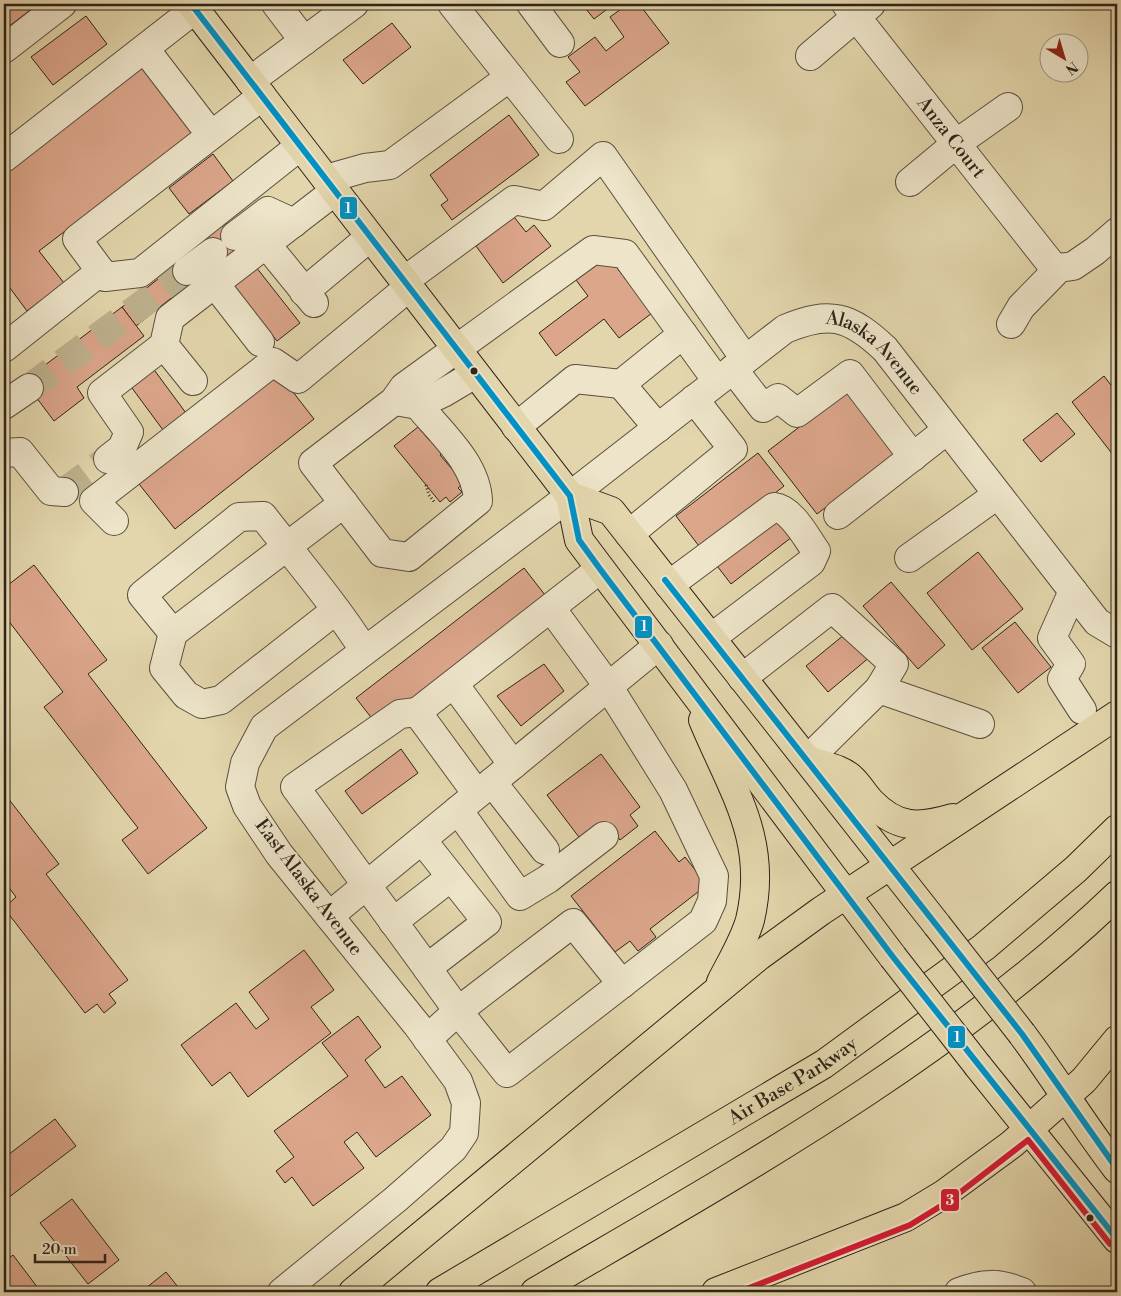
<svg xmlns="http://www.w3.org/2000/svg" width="1121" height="1296" viewBox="0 0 1121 1296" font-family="'Libre Bodoni',serif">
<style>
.building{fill:#dca68b;stroke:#2d2319}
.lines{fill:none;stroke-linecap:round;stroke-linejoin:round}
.minor-tunnel{stroke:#bfb28f;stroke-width:28;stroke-dasharray:28 14;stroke-linecap:butt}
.minor-casing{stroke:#5a503e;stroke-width:30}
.major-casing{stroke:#2d2319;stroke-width:30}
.path{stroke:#2d2319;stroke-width:3;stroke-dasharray:1 2.5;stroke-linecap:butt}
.minor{stroke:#ede4c9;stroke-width:28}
.major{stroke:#e3d6ac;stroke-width:28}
.major-bridge-casing{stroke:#2d2319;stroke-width:30;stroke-linecap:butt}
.major-bridge{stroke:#e3d6ac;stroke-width:28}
.bus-1-casing{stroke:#ede4c9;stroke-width:10}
.bus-2-casing{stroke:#ede4c9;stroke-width:10}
.bus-1{stroke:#0092c6;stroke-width:6}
.bus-2{stroke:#d41c33;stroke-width:6}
.bus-dot{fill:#2d2319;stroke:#ede4c9;stroke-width:2}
.labels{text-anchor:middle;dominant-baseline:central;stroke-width:4.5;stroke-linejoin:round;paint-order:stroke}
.street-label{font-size:19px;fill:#2d2319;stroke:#ede4c9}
.line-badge{stroke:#ede4c9;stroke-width:2}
.badge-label{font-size:14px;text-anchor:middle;font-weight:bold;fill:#fff}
</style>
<rect width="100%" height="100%" fill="#e3d6ac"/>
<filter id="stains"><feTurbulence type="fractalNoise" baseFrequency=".004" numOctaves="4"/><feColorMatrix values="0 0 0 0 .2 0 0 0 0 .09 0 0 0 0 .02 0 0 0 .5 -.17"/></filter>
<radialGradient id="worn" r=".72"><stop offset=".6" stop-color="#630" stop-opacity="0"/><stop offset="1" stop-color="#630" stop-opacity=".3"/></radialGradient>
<g class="building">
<polygon points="4,4 30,4 33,8 4,30"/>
<polygon points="582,4 614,4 594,19"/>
<polygon points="628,4 639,4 669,43 585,106 566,82 580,72 568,57 595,37 606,51 624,37 610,17"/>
<polygon points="86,16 107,44 53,85 31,57"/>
<polygon points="392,23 411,47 363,84 343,60"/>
<polygon points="143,63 196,131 39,251 64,283 27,311 4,280 4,170"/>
<polygon points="509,115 539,155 452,220 441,205 448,200 430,175"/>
<polygon points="213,154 233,181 189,214 169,188"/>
<polygon points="514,217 526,232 534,225 551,246 503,283 476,246"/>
<polygon points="226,223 242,245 220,261 204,240"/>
<polygon points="608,256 633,289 642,283 660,307 619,338 604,319 556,356 539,333 588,296 576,280"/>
<polygon points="180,262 194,280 136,326 122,307"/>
<polygon points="256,267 300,323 277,341 233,285"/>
<polygon points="122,307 144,336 77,387 84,398 54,421 24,381"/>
<polygon points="152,367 186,413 163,430 129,384"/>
<polygon points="279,374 314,419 175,529 139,484"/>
<polygon points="1104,376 1117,393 1117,460 1072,402"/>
<polygon points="854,385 902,449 817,514 768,451"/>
<polygon points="1057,413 1075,434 1041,462 1023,440"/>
<polygon points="418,427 430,441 434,438 445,452 440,455 464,483 458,488 462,492 450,502 446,497 440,502 394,446"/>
<polygon points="758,453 784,486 702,550 676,516"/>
<polygon points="774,515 792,537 731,584 714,562"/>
<polygon points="978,552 1023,609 972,650 927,593"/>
<polygon points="34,565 107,660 88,674 207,828 148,874 122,840 138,828 44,707 63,692 4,615 4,588"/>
<polygon points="524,568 545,595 377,725 356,698"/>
<polygon points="891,582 945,645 918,669 863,606"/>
<polygon points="1015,622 1051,667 1018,693 982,648"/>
<polygon points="850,630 871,656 828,692 806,666"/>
<polygon points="544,664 564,691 521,726 497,696"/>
<polygon points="401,749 418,773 362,814 345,791"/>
<polygon points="601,754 640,807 630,815 638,826 620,840 610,826 585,845 547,795"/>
<polygon points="4,793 59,864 46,874 128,980 109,994 116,1003 104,1013 97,1004 85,1013 4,908 16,897 4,881"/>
<polygon points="655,831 679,862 685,857 707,885 650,929 656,937 638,951 630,941 615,952 571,896"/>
<polygon points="304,950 334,990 311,1007 331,1033 248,1097 230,1072 212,1086 181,1045 236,1003 256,1029 269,1019 249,992"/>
<polygon points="358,1016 381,1047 365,1060 385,1088 402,1076 431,1115 376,1157 357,1132 344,1142 364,1168 313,1206 292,1177 285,1183 276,1171 294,1157 274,1131 348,1076 322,1043"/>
<polygon points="55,1119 76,1146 4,1201 4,1158"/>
<polygon points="72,1199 119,1260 88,1284 40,1223"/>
<polygon points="13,1255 41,1292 4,1292 4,1262"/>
<polygon points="166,1272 182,1292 141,1292"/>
</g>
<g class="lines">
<g class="minor-tunnel">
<polyline points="29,388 187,271"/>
<polyline points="64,492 108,459"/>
</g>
<g class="minor-casing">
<g id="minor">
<polyline points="276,4 304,41"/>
<polyline points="452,4 559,139"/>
<polyline points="531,4 560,43"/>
<path id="s1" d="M846 4 1051 264 1059 268"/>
<polyline points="4,49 62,4"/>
<polyline points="145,49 211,135"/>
<polyline points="810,56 871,4"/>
<polyline points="250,81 354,4"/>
<polyline points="262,96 77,239 105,277 140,273 300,146"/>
<polyline points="4,158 195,9"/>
<polyline points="326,179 365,168 390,165 510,77"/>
<polyline points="910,182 957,143 1008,107"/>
<polyline points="235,236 268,211 294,223"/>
<polyline points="266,244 314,303"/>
<polyline points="187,271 213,252"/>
<polyline points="404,281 514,200 544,206 603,156 745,359"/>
<polyline points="215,284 260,342"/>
<polyline points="304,292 370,237"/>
<polyline points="1011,324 1021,307 1059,268 1073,266 1095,251 1117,232"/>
<polyline points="164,345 193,381"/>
<polyline points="4,348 101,271"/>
<polyline points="733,369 763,408 778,398 797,413 850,374 913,457"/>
<polyline points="401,402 418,405 443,393 475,374"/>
<polyline points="4,405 29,388"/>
<path d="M418 405C441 433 477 464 478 501L409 557 382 553 313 463 394 401 404 387 593 250 625 254 717 381"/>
<polyline points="516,427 575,379 621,384"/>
<polyline points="658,428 621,384 683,334"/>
<polyline points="4,453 20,452 51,491 64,492"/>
<polyline points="108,459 122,448 129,432 102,393 164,345 170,318 335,191"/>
<path d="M344 503 173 633 142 595 239 517 263 516C297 560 334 603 364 650"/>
<polyline points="838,515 947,430"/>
<polyline points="114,521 94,501 273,362 298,379 409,287"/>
<polyline points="629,534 733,449 694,399"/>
<polyline points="909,558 997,495"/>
<path d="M669 585 774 507C792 509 806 537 816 551L811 562 711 638"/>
<polyline points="1073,591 1052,638 1071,664 1062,679 1082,710"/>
<polyline points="173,633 164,668 186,695 202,704 221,700 336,610"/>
<polyline points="742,678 832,608 894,664 879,689"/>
<polyline points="454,684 513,765"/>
<polyline points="417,712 400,714 295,787 427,968"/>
<polyline points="808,759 879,689 980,724"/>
<polyline points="492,782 545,850"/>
<polyline points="477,794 417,712 600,569"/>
<polyline points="458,810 520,896 548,879 604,836"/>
<polyline points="422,840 487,922 427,968 458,1011 573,923 622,984"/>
<polyline points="329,916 659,645"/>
<polyline points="393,922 451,877"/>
<polyline points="427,1039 458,1011 507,1073 703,921 712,901 714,876 673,790 608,686 551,608"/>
<path id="s2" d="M282 1292 396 1199 453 1149 464 1133 466 1103 458 1081 417 1025 279 854 247 806 240 787 245 763 264 727 570 496 785 329C830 310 850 316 885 349L1097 622 1117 634"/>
<path d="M959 1292C983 1283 998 1282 1022 1292"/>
</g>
</g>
<g class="major-casing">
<g id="major">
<polyline points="191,4 570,496 579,540 893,957"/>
<polyline points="570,496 611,511 937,925"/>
<path d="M703 720C732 790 769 840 750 920 744 941 731 962 721 982"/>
<path d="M809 760C821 765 842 769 851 778 859 785 864 795 871 802 897 829 919 828 953 818"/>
<path d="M1022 1034C1055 1078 1083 1125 1117 1169"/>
<polyline points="978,1066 1117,1239"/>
<polyline points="353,1292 759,956 821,911 1117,715"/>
<path id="s3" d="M440 1292 824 1064 984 947 1076 869 1117 829"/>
<path d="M535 1292C738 1173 946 1059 1117 895"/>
<polyline points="716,1292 906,1217 944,1194 1012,1144 1084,1080 1117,1040"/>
</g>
</g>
<polyline class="path" points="426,485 429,495 435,503"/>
<use href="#minor" class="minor"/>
<use href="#major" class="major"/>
<g class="major-bridge-casing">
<g id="major-bridge">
<polyline points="937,925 1022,1034"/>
<polyline points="893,957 978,1066"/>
</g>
</g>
<use href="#major-bridge" class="major-bridge"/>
<g class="bus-1-casing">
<g id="bus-1">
<polyline points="191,4 570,496 579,540 600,569 893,957 1117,1239"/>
<polyline points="665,580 1022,1034 1117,1169"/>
</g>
</g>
<g class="bus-2-casing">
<polyline id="bus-2" points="739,1292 910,1225 949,1201 1028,1140 1110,1244"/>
</g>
<use href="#bus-1" class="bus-1"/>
<use href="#bus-2" class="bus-2"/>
</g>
<g class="bus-dot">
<circle cx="474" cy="371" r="4.5"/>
<circle cx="1090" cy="1218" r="4.5"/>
</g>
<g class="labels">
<g class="street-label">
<text stroke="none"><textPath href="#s1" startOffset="170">Anza Court</textPath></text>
<text stroke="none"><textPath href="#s2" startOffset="1488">Alaska Avenue</textPath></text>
<text transform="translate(309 887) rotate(53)">East Alaska Avenue</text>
<text stroke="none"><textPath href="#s3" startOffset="411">Air Base Parkway</textPath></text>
</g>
</g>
<g class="line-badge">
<rect x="339" y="196" width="19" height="24" rx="5" fill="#0092c6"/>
<rect x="634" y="615" width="19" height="24" rx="5" fill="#0092c6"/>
<rect x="947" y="1025" width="19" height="24" rx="5" fill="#0092c6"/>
<rect x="940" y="1188" width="20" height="24" rx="5" fill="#d41c33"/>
</g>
<g class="badge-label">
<text x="348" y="213">1</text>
<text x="644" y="631">1</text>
<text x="957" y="1042">1</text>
<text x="950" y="1205">3</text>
</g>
<rect width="1121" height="1296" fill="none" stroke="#e3d6ac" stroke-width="20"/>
<rect x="5" y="5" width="1111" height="1286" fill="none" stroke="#2d2319" stroke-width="2.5"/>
<rect x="10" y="10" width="1101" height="1276" fill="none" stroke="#2d2319"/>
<g transform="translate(1064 58) rotate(142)"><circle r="24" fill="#ede4c9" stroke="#a09783"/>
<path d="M0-4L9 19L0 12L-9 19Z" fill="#8f2418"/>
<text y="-8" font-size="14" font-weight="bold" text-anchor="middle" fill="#2d2319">N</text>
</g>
<path d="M35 1254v8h70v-8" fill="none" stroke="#2d2319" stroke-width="2.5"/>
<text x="42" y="1254" font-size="15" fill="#2d2319" stroke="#ede4c9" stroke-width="4" paint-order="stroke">20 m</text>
<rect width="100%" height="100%" filter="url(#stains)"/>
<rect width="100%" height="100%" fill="url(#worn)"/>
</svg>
